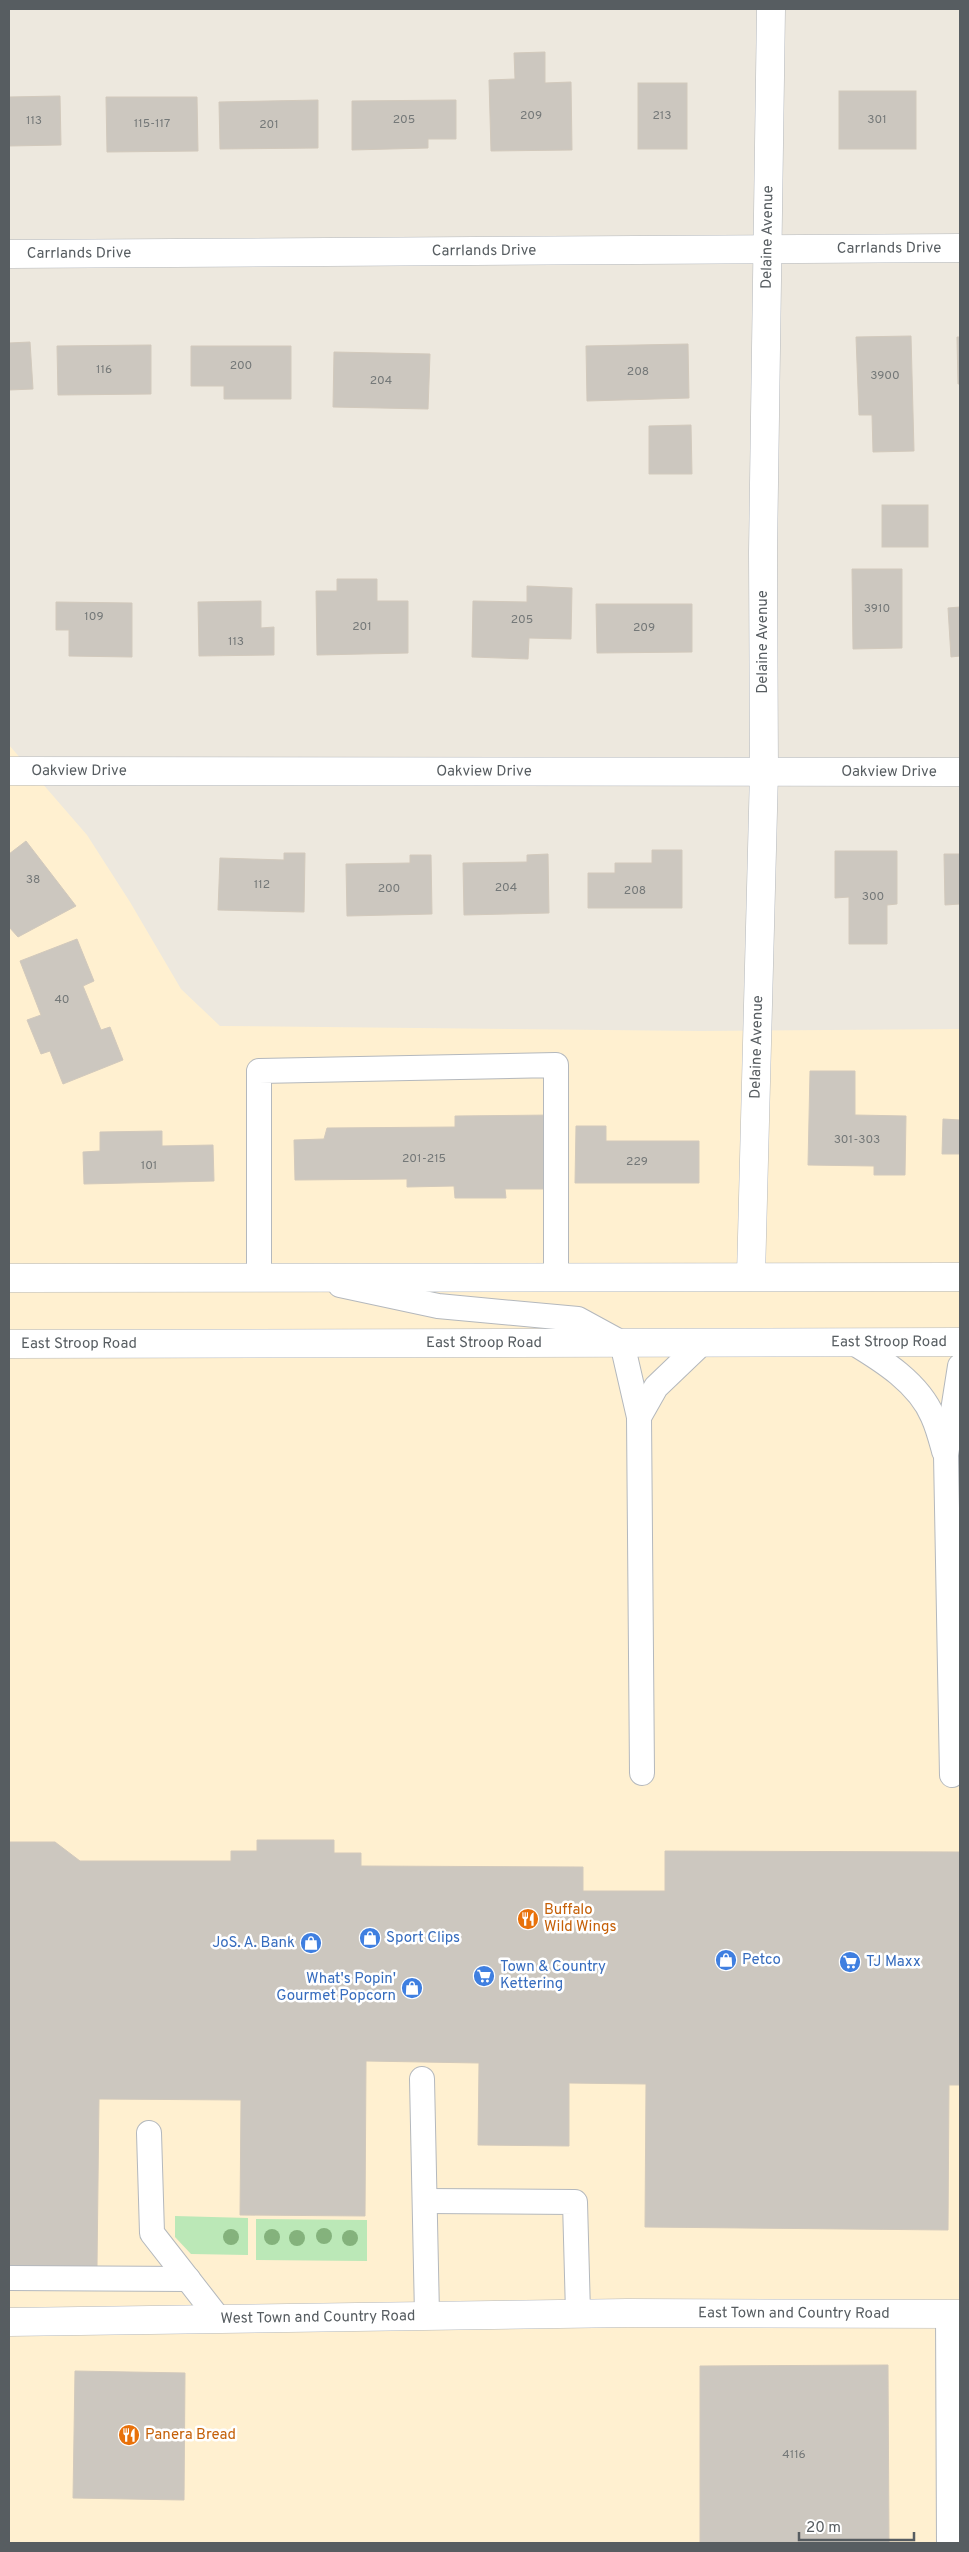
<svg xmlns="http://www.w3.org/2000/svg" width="969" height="2552" viewBox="0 0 969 2552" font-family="Overpass,sans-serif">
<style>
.commercial{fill:#fff0d0}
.green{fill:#bbe8b7}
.building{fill:#ccc7bf;stroke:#d2c9bc}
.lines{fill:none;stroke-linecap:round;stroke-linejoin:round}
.service-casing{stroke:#b4b8bd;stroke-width:26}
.minor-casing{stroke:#b4b8bd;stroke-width:29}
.secondary-casing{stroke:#b2b7bd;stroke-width:29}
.service{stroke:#fff;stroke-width:24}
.minor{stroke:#fff;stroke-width:28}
.secondary{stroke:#fff;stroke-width:28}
.tree{fill:#84b27c}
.labels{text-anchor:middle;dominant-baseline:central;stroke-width:5;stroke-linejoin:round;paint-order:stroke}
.number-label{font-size:12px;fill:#747878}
.street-label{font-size:15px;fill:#575d61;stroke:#fff}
.food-label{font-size:15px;fill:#c56008;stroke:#fff;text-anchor:start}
.shop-label{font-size:15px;fill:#366cbe;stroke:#fff;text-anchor:start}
</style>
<rect width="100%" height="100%" fill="#ede8de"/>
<polygon class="commercial" points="9,745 87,835 130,902 181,989 220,1026 701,1031 960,1029 960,2543 9,2543"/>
<g class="green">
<polygon points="175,2216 248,2218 248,2255 191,2254 175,2237"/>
<polygon points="256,2219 367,2220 367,2261 256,2260"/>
</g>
<g class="building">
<polygon points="545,52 545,83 571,82 572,150 491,151 489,80 515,79 514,53"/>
<rect x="638" y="83" width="49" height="66"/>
<rect x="839" y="91" width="77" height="58"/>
<polygon points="60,96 61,145 9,146 9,97"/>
<polygon points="106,97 197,97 198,151 107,152"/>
<polygon points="318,100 318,148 220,149 219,102"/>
<polygon points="456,100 456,139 428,139 428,148 352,150 352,101"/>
<polygon points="911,336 914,451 873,452 872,415 859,415 856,337"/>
<polygon points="957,337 960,337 960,384 958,384"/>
<polygon points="30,342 33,389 9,390 9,343"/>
<polygon points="688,344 689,398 587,401 586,346"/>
<polygon points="151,345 151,394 58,395 57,346"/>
<polygon points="191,346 291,346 291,399 224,399 224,386 191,386"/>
<polygon points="334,352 430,354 428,409 333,407"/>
<polygon points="691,425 692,474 649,474 649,426"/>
<rect x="882" y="505" width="46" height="42"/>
<polygon points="852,569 902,569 902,648 853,649"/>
<polygon points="337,579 377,579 377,601 408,601 408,653 317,655 316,591 337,591"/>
<polygon points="527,586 572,588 571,639 529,638 528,659 472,657 473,601 527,602"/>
<polygon points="261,601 261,628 274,627 274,655 199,656 198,602"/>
<polygon points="56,602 132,603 132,657 69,656 69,630 56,630"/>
<polygon points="596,604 692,604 692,652 597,653"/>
<polygon points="960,607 960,656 951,657 948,608"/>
<polygon points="26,841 76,906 18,937 9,927 9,854"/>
<polygon points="652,850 682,850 682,908 588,908 588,873 615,873 615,863 652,863"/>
<polygon points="835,851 897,851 897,904 887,905 887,944 849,944 849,897 835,898"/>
<polygon points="284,853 305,853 304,912 218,910 220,858 284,860"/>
<polygon points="548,854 549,913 464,915 463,863 527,862 527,855"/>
<polygon points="944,854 960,854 960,904 945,905"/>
<polygon points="410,855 431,855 432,914 347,916 346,864 410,863"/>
<polygon points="77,939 94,981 83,986 101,1030 110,1027 123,1060 63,1084 50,1051 41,1054 27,1020 41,1015 20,961"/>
<polygon points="810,1071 855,1071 855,1115 906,1116 905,1175 874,1175 874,1166 808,1165"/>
<polygon points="553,1115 554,1189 505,1189 506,1198 455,1198 454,1186 407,1187 407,1179 295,1180 294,1140 324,1139 327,1128 455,1127 455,1116"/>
<polygon points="943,1119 960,1120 960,1154 942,1154"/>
<polygon points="576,1126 606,1126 606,1141 699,1141 699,1183 575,1183"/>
<polygon points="162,1131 162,1146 213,1145 214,1181 84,1184 83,1152 100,1151 100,1132"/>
<polygon points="257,1840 334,1840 334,1853 361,1853 361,1866 583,1867 583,1891 665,1891 665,1851 960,1852 960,2085 949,2085 948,2230 645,2227 646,2084 569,2083 569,2146 478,2145 479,2063 366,2061 365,2216 240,2215 241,2100 99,2099 97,2266 9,2266 9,1842 55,1842 80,1861 231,1861 231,1851 257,1851"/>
<polygon points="888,2365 889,2543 700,2543 700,2366"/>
<polygon points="75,2371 185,2373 184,2500 73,2498"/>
</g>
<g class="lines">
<g class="service-casing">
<g id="service">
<polyline points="259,1277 259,1071 556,1065 556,1277"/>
<polyline points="340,1285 438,1306 578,1319 622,1343 639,1417 642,1773"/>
<path d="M852 1342C882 1360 919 1383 933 1417 938 1428 941 1440 944 1451"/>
<polyline points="639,1417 656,1387 702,1343"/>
<polyline points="952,1775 946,1455 960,1366"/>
<polyline points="422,2079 427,2315"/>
<polyline points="149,2133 152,2233 219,2319"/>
<polyline points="425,2201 575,2202 578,2313"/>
<polyline points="9,2278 188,2279"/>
<polyline points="948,2314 949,2543"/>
</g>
</g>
<g class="minor-casing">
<g id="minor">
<path id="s1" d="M9 254 960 248"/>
<path id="s2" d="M9 771 960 772"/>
<path id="s3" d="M751 1276 764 772 763 552 771 9"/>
<path id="s4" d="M9 2322 627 2313 960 2314"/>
</g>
</g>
<g class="secondary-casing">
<g id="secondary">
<polyline points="9,1278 960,1277"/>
<path id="s5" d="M9 1344 960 1342"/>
</g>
</g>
<use href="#service" class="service"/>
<use href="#minor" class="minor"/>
<use href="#secondary" class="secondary"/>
</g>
<g class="tree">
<circle cx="324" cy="2236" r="8"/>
<circle cx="231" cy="2237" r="8"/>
<circle cx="272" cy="2237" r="8"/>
<circle cx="297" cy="2238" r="8"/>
<circle cx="350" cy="2238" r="8"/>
</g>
<defs>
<g id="restaurant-disc" transform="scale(1.125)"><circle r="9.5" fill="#e8710a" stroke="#fff"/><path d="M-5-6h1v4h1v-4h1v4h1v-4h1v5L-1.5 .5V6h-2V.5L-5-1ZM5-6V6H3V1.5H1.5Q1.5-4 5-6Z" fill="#fff"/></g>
<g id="shop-disc" transform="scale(1.125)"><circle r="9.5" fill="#3f7fe0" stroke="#fff"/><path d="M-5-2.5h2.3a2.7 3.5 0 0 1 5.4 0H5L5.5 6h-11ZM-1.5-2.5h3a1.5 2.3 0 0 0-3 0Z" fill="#fff"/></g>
<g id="supermarket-disc" transform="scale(1.125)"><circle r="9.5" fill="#3f7fe0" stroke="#fff"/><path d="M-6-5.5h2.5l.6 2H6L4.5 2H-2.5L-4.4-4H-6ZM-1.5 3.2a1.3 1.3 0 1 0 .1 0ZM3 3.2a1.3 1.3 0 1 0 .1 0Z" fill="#fff"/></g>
</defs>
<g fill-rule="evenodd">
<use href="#restaurant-disc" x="528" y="1919"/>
<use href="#shop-disc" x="370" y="1938"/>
<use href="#shop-disc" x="311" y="1943"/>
<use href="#shop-disc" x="726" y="1960"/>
<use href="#supermarket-disc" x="850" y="1962"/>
<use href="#supermarket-disc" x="484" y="1976"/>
<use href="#shop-disc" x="412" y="1988"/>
<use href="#restaurant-disc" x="129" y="2435"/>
</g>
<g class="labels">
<g class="number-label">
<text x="531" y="116">209</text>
<text x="662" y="116">213</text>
<text x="404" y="120">205</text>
<text x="877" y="120">301</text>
<text x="34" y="121">113</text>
<text x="152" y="124">115-117</text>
<text x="269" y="125">201</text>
<text x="241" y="366">200</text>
<text x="104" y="370">116</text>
<text x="638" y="372">208</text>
<text x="885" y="376">3900</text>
<text x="381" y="381">204</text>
<text x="877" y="609">3910</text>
<text x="94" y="617">109</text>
<text x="522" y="620">205</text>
<text x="362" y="627">201</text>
<text x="644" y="628">209</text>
<text x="236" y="642">113</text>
<text x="33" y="880">38</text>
<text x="262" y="885">112</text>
<text x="506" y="888">204</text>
<text x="389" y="889">200</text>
<text x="635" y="891">208</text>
<text x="873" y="897">300</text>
<text x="62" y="1000">40</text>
<text x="857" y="1140">301-303</text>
<text x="424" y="1159">201-215</text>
<text x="637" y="1162">229</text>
<text x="149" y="1166">101</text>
<text x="794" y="2455">4116</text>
</g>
<g class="street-label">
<text stroke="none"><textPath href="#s3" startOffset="1039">Delaine Avenue</textPath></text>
<text stroke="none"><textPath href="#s1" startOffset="880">Carrlands Drive</textPath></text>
<text stroke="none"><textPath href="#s1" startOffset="475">Carrlands Drive</textPath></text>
<text stroke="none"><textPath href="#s1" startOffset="70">Carrlands Drive</textPath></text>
<text transform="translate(763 642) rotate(-90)">Delaine Avenue</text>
<text stroke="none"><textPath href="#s2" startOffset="70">Oakview Drive</textPath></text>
<text stroke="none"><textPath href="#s2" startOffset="475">Oakview Drive</textPath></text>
<text stroke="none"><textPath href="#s2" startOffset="880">Oakview Drive</textPath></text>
<text stroke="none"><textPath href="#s3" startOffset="229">Delaine Avenue</textPath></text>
<text stroke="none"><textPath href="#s5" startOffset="880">East Stroop Road</textPath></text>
<text stroke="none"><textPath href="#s5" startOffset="475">East Stroop Road</textPath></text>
<text stroke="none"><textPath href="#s5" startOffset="70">East Stroop Road</textPath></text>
<text stroke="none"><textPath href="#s4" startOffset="785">East Town and Country Road</textPath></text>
<text stroke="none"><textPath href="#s4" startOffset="309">West Town and Country Road</textPath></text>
</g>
<g class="food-label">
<text x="544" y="1910">Buffalo<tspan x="544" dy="17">Wild Wings</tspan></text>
<text x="145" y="2435">Panera Bread</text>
</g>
<g class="shop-label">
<text x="386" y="1938">Sport Clips</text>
<text x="295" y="1943" text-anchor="end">JoS. A. Bank</text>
<text x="742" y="1960">Petco</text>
<text x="866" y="1962">TJ Maxx</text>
<text x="500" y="1967">Town &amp; Country<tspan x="500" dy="17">Kettering</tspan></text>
<text x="396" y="1979" text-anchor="end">What's Popin'<tspan x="396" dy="17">Gourmet Popcorn</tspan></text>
</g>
</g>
<rect width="969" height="2552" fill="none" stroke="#575d61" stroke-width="20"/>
<path d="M799 2532v8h115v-8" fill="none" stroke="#575d61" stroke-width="2.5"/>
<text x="806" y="2532" font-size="15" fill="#575d61" stroke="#ffffff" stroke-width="4" paint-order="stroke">20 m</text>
</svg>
